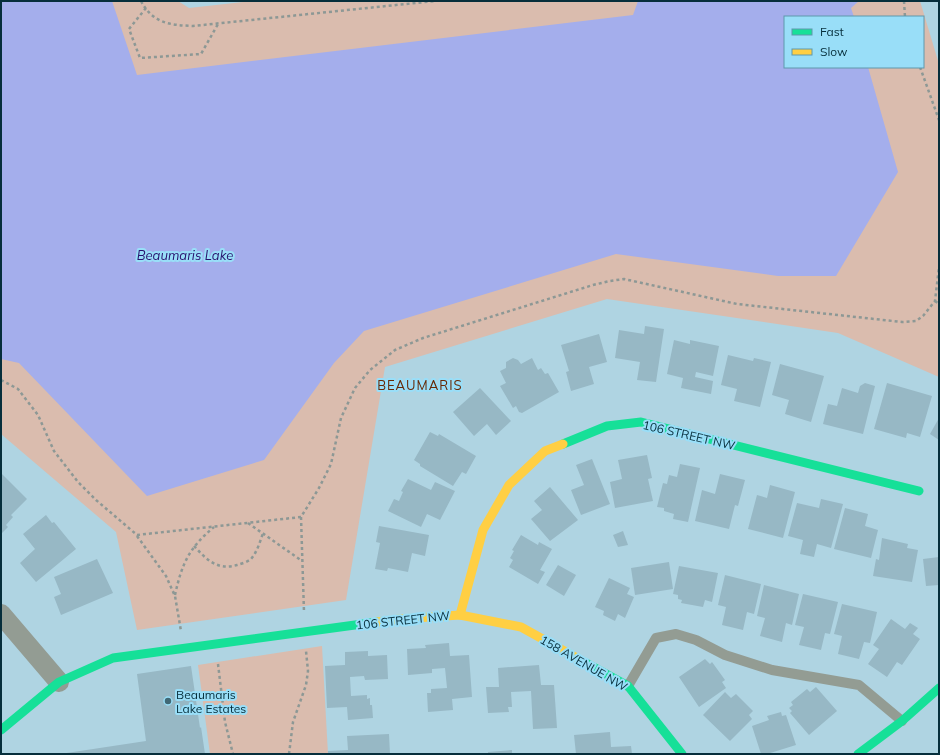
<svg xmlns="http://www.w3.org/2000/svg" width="940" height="755" viewBox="0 0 940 755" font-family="Mulish,sans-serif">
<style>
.green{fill:#dabcae;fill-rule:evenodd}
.water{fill:#a4aeec}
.building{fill:#97b8c5}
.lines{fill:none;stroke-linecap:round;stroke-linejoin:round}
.path{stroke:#8d9895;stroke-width:2.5;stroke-dasharray:3 3;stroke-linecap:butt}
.lane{stroke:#939c93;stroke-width:10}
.street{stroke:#939c93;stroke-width:20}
.fast{stroke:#16e098;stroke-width:9}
.slow{stroke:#ffcf43;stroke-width:9}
.poi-dot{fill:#416875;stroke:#99def8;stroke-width:1.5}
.labels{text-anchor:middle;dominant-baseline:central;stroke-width:4;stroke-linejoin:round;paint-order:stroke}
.street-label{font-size:12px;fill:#062e3b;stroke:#99def8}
.poi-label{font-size:12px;fill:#062e3b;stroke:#99def8;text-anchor:start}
.water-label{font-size:13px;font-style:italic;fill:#29116d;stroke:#99def8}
.neighbourhood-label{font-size:13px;letter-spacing:1px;fill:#672805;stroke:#99def8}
</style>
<rect width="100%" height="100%" fill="#afd4e2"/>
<g class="green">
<path d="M1 1H178L189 8 252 1H920L939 64V377L838 333 607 299 385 367 346 600 137 630 116 532 1 434ZM785 17H923V67H785Z"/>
<polygon points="322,646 328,754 210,754 198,665"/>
</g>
<polygon class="water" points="1,1 112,1 137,75 633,15 638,1 859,1 851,8 854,17 785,17 785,67 868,67 898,172 836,276 778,276 616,254 364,331 334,363 264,460 147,496 19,363 1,359"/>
<g class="building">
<polygon points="645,326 664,329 656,382 637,380 640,362 615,358 619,330 644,334"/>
<polygon points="599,334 607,362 589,367 594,384 571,391 566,372 569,371 561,345"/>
<polygon points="674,340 690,344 690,340 719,346 713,376 696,372 695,377 713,381 711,394 681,388 683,378 667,374"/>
<polygon points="728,355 753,361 754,358 771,362 760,407 734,401 737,389 721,385"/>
<polygon points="513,358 518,360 521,364 532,358 538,370 541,368 545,374 548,373 559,392 522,413 519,412 516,406 513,408 500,386 506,383 500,371 506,368 506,362"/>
<polygon points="780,364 824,376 811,422 785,414 789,400 772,395"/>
<polygon points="865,383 875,386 863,434 823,424 828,404 837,406 842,388 858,393 860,386"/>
<polygon points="887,383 932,396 920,437 907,433 906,438 874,429"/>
<polygon points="480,388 511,421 496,435 487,424 474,436 453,412"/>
<polygon points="939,418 939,440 930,434"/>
<polygon points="430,432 438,436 439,434 476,456 466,474 462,472 453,486 420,466 420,464 414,460"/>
<polygon points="647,455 652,478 648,479 653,501 615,508 610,482 622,479 618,460"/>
<polygon points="592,459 610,504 581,515 571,490 584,485 576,465"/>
<polygon points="680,464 700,468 688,522 673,519 674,514 664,511 664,508 657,507 663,483 667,484 669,475 677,477"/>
<polygon points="1,473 27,499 11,515 13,517 6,525 8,527 1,534"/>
<polygon points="720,474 745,480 738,506 735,505 729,529 695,521 702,490 715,494"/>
<polygon points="408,479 431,490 435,482 455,491 440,520 427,514 421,527 388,511 394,499 399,501 403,492 401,491"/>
<polygon points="770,485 795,492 783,538 748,529 757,495 767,498"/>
<polygon points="550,487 578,520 550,541 531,519 542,510 534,501"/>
<polygon points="821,499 843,504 831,548 817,544 814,557 800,554 803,540 788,536 797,503 819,508"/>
<polygon points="845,508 868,514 865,526 878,530 871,558 834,549"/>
<polygon points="46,515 52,523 54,522 76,549 36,582 20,563 35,549 23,534"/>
<polygon points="379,526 429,535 425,556 412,553 408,572 388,568 387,571 375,569 380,543 376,542"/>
<polygon points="623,531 628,545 618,547 613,535"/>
<polygon points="521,535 538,545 539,542 552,549 540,570 545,572 538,584 509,567 513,560 510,558 514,551 512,550"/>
<polygon points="882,538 908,544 907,548 918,550 912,582 873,576 876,559 879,560"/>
<polygon points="939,557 939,585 926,586 923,559"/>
<polygon points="97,559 113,593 61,615 54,597 61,594 54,577"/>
<polygon points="669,562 673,589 635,595 631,568"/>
<polygon points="558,565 576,575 564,596 546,585"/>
<polygon points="679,566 718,573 712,602 705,600 703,607 681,603 682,600 678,599 678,595 673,594"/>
<polygon points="725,575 761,584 754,614 747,612 743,630 722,625 726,607 718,605"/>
<polygon points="609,578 630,588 627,594 634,597 625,618 618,614 615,621 603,615 604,611 595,607"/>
<polygon points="764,585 799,594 792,625 786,623 782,642 760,636 765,618 757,616"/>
<polygon points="803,594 838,602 830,634 825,633 821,650 799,645 804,627 795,625"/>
<polygon points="842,604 877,612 870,643 864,642 859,659 838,654 842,636 834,634"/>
<polygon points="891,619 905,629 910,623 918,628 913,634 920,639 902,665 897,662 887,677 868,664 879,649 873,645"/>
<polygon points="449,643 450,656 469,655 472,697 452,699 453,710 428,712 427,693 431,693 431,689 447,688 445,668 432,669 432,673 408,675 407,649 426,648 425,645"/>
<polygon points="368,651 368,656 387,655 388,679 365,680 364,676 350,677 351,696 367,695 367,699 370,698 370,705 372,705 373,718 348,720 347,707 327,708 325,666 345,665 345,652"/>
<polygon points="705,659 710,664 712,662 725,680 722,682 726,688 699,707 679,677"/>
<polygon points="539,665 541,685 554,685 557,728 533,729 531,691 511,692 512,707 508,707 509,712 488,713 486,687 499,687 498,668"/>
<polygon points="191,666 200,728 201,727 205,754 60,754 146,741 137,674"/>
<polygon points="816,687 837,711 809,735 790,713 792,711 789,708 793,705 791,702 807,689 810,692"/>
<polygon points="725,692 731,698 736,694 753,711 749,715 752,719 730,741 703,715"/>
<polygon points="781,712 782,716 786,715 796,745 767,754 761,754 752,726 769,720 767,716"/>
<polygon points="610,732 611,747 631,746 632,754 576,754 574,735"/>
<polygon points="389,734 390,754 328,754 328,751 348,750 347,736"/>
<polygon points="512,750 512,754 488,754 488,752"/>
</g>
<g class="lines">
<g class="path">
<path d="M141 1C153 24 171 25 193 26L435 1"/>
<polyline points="904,1 905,17"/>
<polyline points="146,8 129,29 140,58 201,54 218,24"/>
<polyline points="920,67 939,120"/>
<polyline points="935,301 939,304"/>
<polyline points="1,380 18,389 38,415 54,451 78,482 96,500 137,535 301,517 319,488 331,464 341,418 355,388 370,370 395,350 423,338 593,285 610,281 624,279 737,304 902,322 916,321 923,316 935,301 939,267"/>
<polyline points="301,517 304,612"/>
<polyline points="248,523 302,561"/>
<polyline points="137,536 166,576 175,596 181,631"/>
<path d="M194 546C206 559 217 571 237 565 241 564 247 562 251 559 257 552 260 542 263 533"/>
<path d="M175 595C182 563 189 548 214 527"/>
<polyline points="218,664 225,722 233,754"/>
<polyline points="289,754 293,722 306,685 308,671 306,651"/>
</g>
<polyline class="lane" points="628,686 656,638 676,634 696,640 725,655 772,670 859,685 902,721"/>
<polyline class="street" points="1,614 59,682"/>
<g class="fast">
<polyline points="563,444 607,426 641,422 919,491"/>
<polyline points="584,662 628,686 682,754"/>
<polyline points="1,730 59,682 113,658 377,622"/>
<polyline points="858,754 902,721 939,688"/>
</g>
<g class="slow">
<polyline points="460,615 483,530 509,485 545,451 563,444"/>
<polyline points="377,622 400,619 460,615 521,627 584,662"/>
</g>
</g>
<circle class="poi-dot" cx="168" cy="701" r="4"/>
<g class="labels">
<g class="street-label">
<text transform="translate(689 435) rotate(13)">106 STREET NW</text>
<text transform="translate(403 620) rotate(-6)">106 STREET NW</text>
<text transform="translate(584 663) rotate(30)">158 AVENUE NW</text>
</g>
<g class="poi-label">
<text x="176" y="694">Beaumaris<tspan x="176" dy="14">Lake Estates</tspan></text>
</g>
<g class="water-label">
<text x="185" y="255">Beaumaris Lake</text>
</g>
<g class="neighbourhood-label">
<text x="420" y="385">BEAUMARIS</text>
</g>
</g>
<rect width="940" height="755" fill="none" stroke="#062e3b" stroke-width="4"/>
<rect x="784" y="16" width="140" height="52" fill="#99def8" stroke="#5e98ac"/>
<rect x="792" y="29" width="20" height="6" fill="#16e098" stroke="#5e98ac"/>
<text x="820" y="36" font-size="12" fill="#062e3b">Fast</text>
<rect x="792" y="49" width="20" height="6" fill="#ffcf43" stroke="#5e98ac"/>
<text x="820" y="56" font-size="12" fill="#062e3b">Slow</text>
</svg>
